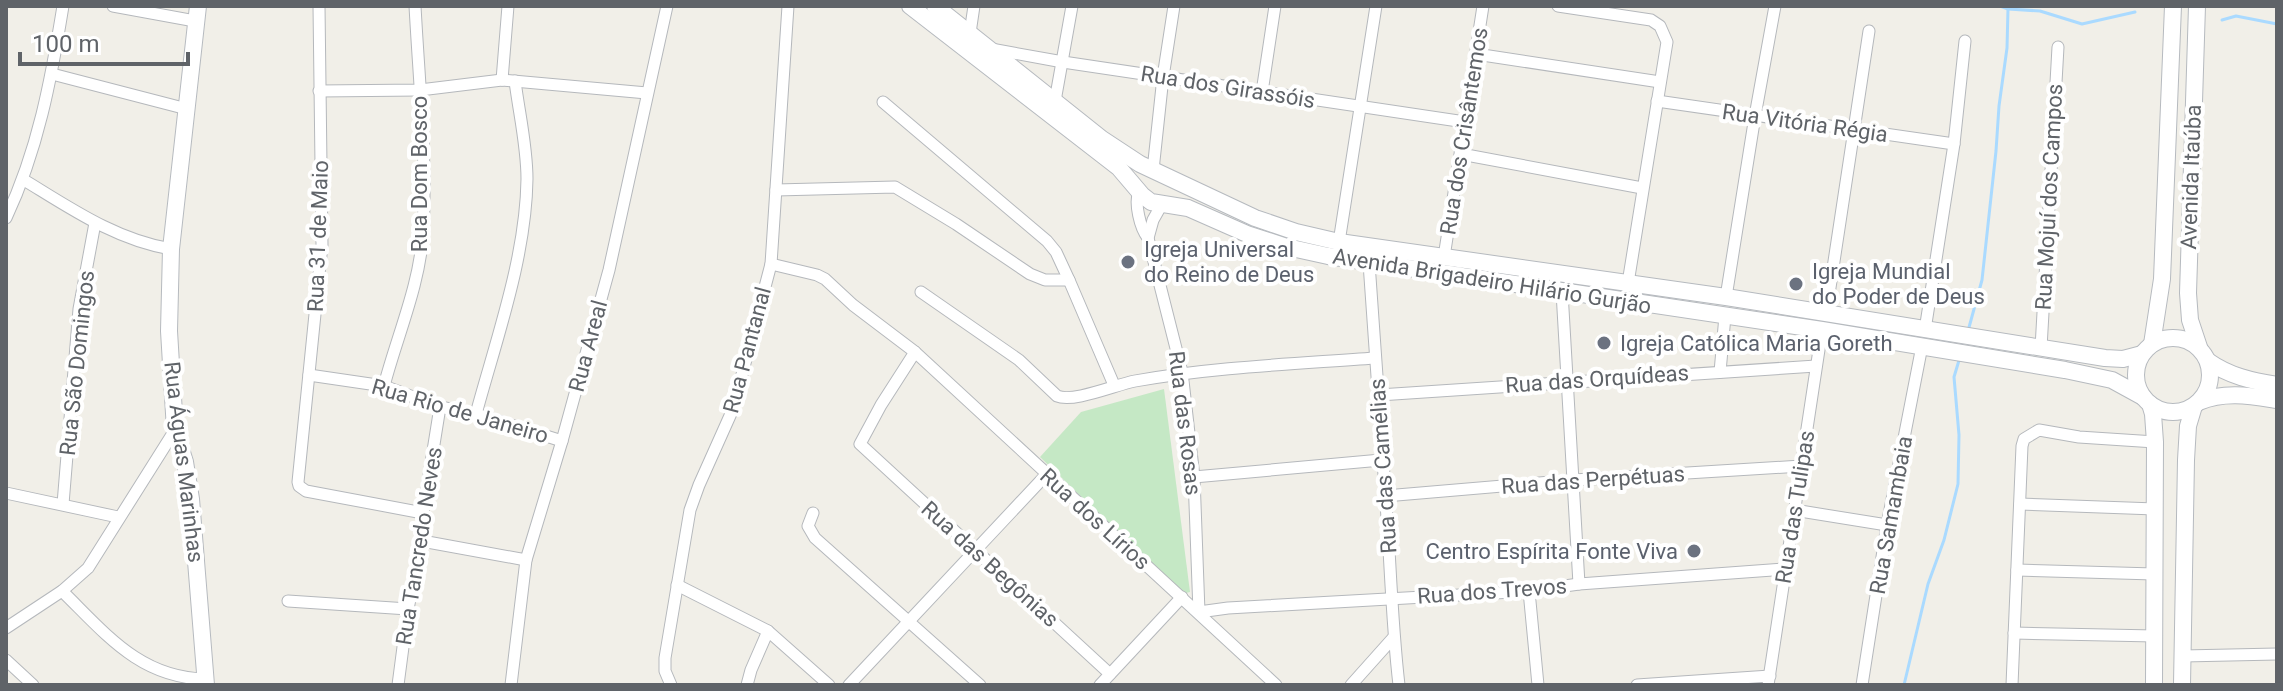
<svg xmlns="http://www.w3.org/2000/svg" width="2283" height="691" viewBox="0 0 2283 691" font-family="Roboto,sans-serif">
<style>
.green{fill:#c5e8c5}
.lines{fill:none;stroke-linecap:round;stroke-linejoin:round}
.stream{stroke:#aadaff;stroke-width:3}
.street-casing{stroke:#b5b8bc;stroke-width:13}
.secondary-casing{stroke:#b6babf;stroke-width:18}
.street{stroke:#fff;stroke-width:11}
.secondary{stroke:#fff;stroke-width:16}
.worship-dot{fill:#6b7280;stroke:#fff;stroke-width:3}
.labels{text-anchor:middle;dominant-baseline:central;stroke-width:8;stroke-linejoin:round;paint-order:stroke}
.street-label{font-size:22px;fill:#5f6368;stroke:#fff}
.worship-label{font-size:22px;fill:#5b616d;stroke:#fff;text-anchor:start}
</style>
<rect width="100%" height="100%" fill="#f1efe8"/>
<polygon class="green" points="1164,389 1190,592 1182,594 1040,457 1081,412"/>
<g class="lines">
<g class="stream">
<polyline points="2000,6 2008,9 2040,11 2082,24 2135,12"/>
<polyline points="2222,20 2236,16 2277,24"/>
<polyline points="1968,331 1982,280 1996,151 1999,106 2007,48 2008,9"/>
<polyline points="1904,685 1928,584 1944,540 1958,484 1959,435 1954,377 1960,357"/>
</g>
<g class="street-casing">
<g id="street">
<polyline points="113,6 195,21"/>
<polyline points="319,6 322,245 298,482 299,486 306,491 423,513"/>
<polyline points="1558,6 1651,20 1660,26 1667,42 1628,283"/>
<polyline points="970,33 974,6"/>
<polyline points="991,49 1063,62 1465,122"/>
<polyline points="1476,54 1660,82"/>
<polyline points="52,74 187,109"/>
<polyline points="502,80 508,6"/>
<polyline points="319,91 420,90 502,80 647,93"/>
<polyline points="1262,92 1275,6"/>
<polyline points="1055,101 1072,6"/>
<polyline points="1657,101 1954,144"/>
<polyline points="883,102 1047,241 1056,252 1069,280 1114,385"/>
<polyline points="1461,154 1642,188"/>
<polyline points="1153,170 1163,77 1174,6"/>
<path d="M24 180C70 208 116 240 171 249"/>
<polyline points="776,190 895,187 956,224 1030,274 1045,280 1069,280"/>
<path d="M1139 191C1134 203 1140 228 1148 238L1182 372 1194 477 1199 612 1228 608 1529 591 1579 584 1785 569"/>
<path d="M6 218C38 150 51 80 63 6"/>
<polyline points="1148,238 1153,220 1162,204"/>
<polyline points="1339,242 1376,6"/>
<path d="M1371 256 1369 263C1375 353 1382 442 1388 532 1391 583 1393 634 1399 685"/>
<polyline points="1444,257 1483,6"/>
<polyline points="771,264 817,275 825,279 853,305 915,352 1276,685"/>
<path d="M921 292 1019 360 1057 396C1073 403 1115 385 1135 381 1214 367 1295 364 1375 358"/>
<polyline points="1562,292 1579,584"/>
<polyline points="1726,297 1755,116 1775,6"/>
<polyline points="1826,314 1869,31"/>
<polyline points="1925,330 1954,144 1965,41"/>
<polyline points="2041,348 2058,47"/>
<polyline points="915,352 881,405 860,444 1110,674"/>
<polyline points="1720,372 1725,316"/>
<polyline points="309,375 384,386 440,407 476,414 562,441"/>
<path d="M384 386C397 336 420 285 423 232 427 157 419 81 415 6"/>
<polyline points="1379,395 1816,366"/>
<path d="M476 414C496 340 526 257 527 179 527 146 519 113 515 81"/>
<polyline points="1194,477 1381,460"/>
<polyline points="6,493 118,517"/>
<polyline points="1385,496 1574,480 1801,466"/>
<polyline points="63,504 79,309 95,223"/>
<polyline points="2020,504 2155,509"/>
<polyline points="1794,510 1887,525"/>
<polyline points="813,513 808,526 815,538 980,685"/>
<polyline points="422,541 526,560"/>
<polyline points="2017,570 2154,574"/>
<polyline points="677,585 768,631 829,685"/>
<path d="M62 591C106 634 140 678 206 679"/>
<polyline points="1529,591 1538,685"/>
<polyline points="288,601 408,609"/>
<polyline points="6,628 62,591 88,568 175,430"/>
<polyline points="2014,633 2155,636"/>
<polyline points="2183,656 2277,654"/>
<polyline points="6,660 33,685"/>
<polyline points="398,685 408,609 422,541 423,513 440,407"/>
<polyline points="511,685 526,560 562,441 609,270 667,6"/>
<polyline points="671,685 665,671 665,658 690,510 699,485 733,409 771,264 788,6"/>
<polyline points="747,685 751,670 768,631"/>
<polyline points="849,685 1046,475"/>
<polyline points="1100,685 1182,597"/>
<polyline points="1351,685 1393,638"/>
<polyline points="1637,685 1770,676"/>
<polyline points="1768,685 1822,330"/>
<polyline points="1862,685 1887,525 1922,346"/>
<polyline points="2012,685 2022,446 2024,439 2039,430 2079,437 2155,442"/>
</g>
</g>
<g class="secondary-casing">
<g id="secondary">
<polyline points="198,6 171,249 169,331 175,430 185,462 191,499 206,685"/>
<polyline points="910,6 1119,168 1142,195 1151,202 1188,208 1247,234 1287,247 1328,256 1822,330 2065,370 2112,380 2143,397"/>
<polyline points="935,6 1102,139 1140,164 1255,218 1296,232 1339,242 1726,297 2105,358 2123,359 2142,354"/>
<polyline points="2197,6 2188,293 2190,320 2199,347"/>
<circle cx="2173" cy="375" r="37"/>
<polyline points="2152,344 2162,279 2173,6"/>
<path d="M2208 361C2229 376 2252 381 2277 385"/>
<path d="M2199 402C2225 391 2251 396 2277 400"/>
<polyline points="2150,404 2153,414 2155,442 2154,685"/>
<polyline points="2182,685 2186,460 2188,426 2194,406"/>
</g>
</g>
<use href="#street" class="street"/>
<use href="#secondary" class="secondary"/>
</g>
<g class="worship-dot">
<circle cx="1128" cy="262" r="8"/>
<circle cx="1796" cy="284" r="8"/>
<circle cx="1604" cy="343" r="8"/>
<circle cx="1694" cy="551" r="8"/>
</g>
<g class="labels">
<g class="street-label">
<text transform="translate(1228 87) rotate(9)">Rua dos Girassóis</text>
<text transform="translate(1805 123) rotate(8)">Rua Vitória Régia</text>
<text transform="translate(1464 131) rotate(-81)">Rua dos Crisântemos</text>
<text transform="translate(419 174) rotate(-90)">Rua Dom Bosco</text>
<text transform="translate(2191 177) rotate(-88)">Avenida Itaúba</text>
<text transform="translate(2049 197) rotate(-87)">Rua Mojuí dos Campos</text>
<text transform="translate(318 236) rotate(-88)">Rua 31 de Maio</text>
<text transform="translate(1492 281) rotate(9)">Avenida Brigadeiro Hilário Gurjão</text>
<text transform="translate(588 346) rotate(-75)">Rua Areal</text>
<text transform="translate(747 350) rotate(-75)">Rua Pantanal</text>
<text transform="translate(77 363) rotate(-84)">Rua São Domingos</text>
<text transform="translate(1597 379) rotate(-4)">Rua das Orquídeas</text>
<text transform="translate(460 411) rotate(16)">Rua Rio de Janeiro</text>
<text transform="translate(1185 423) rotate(83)">Rua das Rosas</text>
<text transform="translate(184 462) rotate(83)">Rua Águas Marinhas</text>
<text transform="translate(1383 466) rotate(-94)">Rua das Camélias</text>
<text transform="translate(1593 480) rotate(-4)">Rua das Perpétuas</text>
<text transform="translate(1795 507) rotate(-81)">Rua das Tulipas</text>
<text transform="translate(1891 515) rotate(-80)">Rua Samambaia</text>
<text transform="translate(1095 519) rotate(42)">Rua dos Lírios</text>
<text transform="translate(419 546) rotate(-81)">Rua Tancredo Neves</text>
<text transform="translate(990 564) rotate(42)">Rua das Begônias</text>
<text transform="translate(1492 591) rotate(-4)">Rua dos Trevos</text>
</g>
<g class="worship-label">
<text x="1144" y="249">Igreja Universal<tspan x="1144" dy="25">do Reino de Deus</tspan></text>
<text x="1812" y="271">Igreja Mundial<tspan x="1812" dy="25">do Poder de Deus</tspan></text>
<text x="1620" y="343">Igreja Católica Maria Goreth</text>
<text x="1678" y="551" text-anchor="end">Centro Espírita Fonte Viva</text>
</g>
</g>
<rect width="2283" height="691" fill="none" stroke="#5f6368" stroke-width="16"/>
<path d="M20 52v12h168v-12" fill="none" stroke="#5f6368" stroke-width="4"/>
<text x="32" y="52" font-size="24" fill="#5f6368" stroke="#ffffff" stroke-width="6" paint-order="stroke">100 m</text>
</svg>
